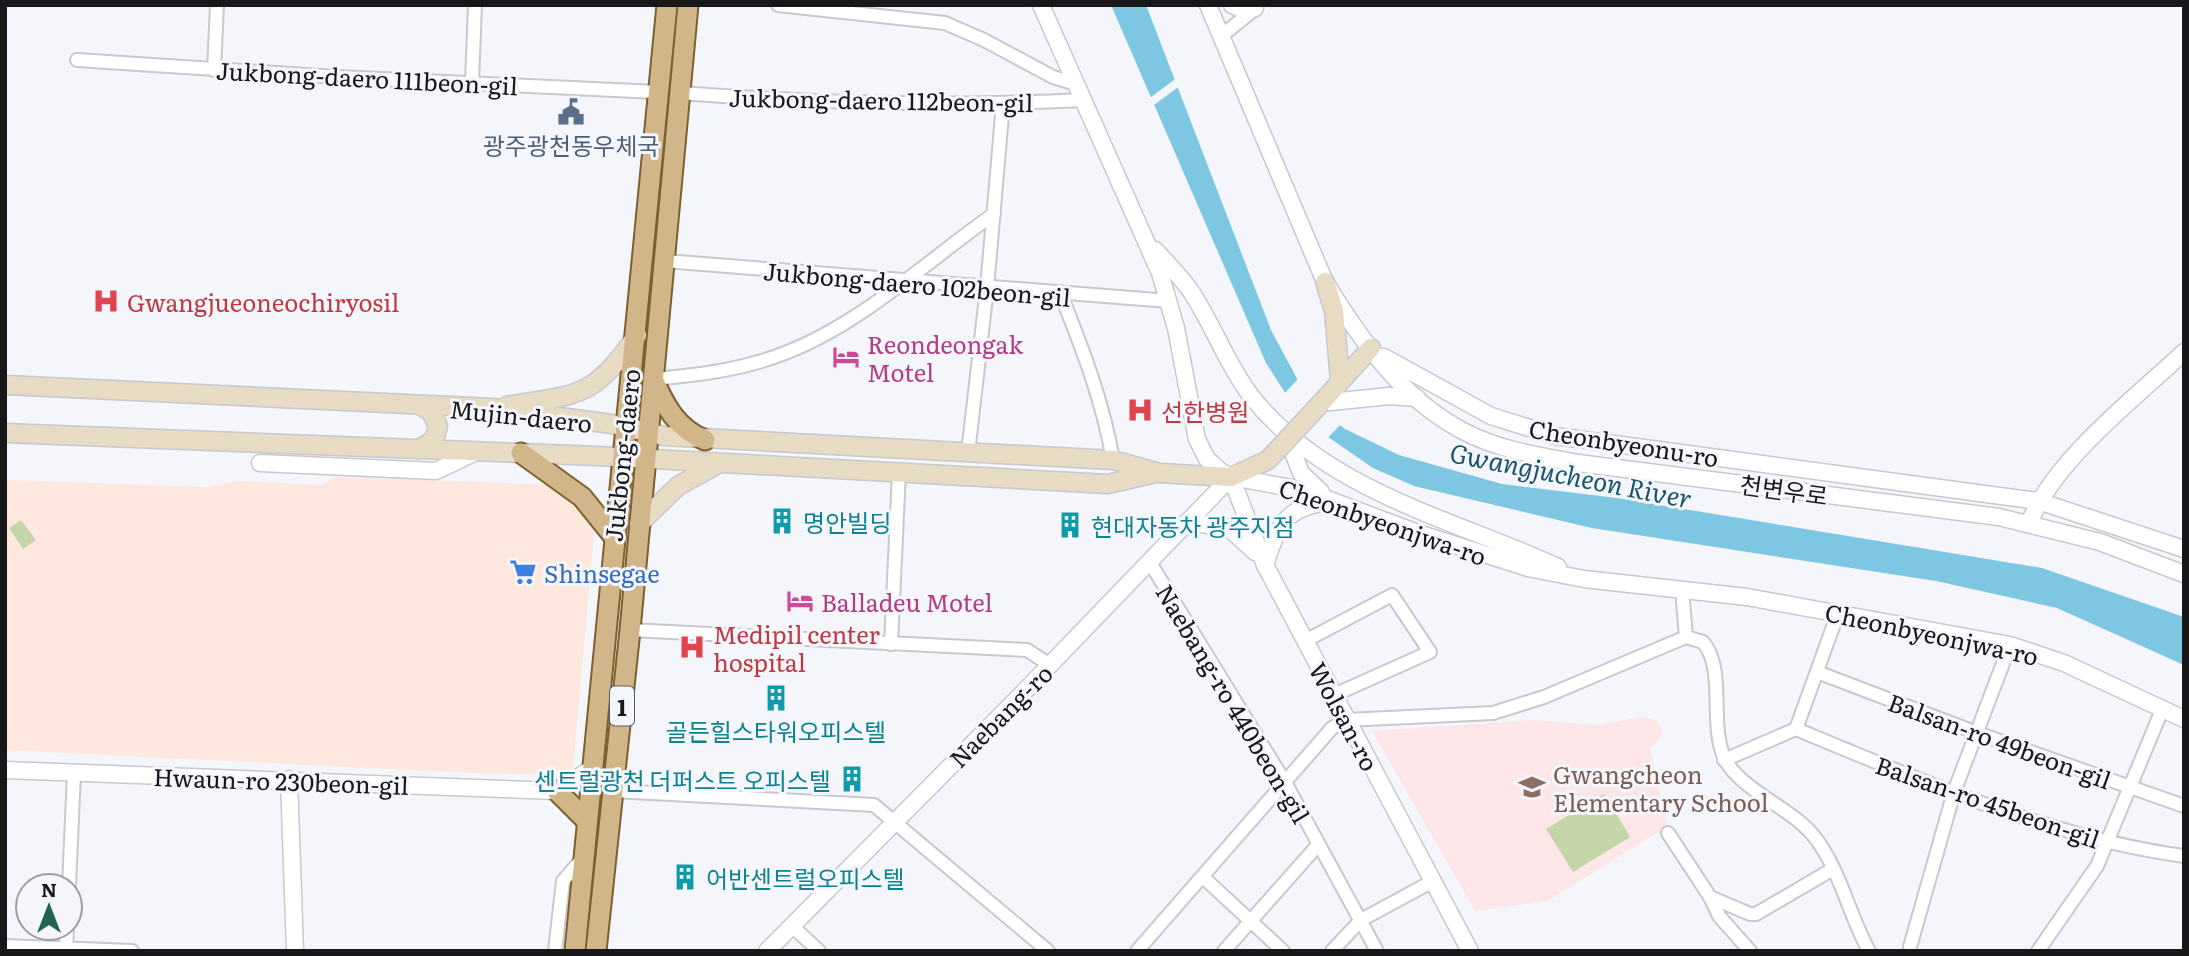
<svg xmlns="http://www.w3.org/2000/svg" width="2189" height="956" viewBox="0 0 2189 956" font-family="Literata,'Noto Sans KR',serif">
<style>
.commercial{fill:#fee7dc}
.education{fill:#fce6e7}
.green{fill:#c5d5aa}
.water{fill:#7dc7e2}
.pier{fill:#f5f6fc}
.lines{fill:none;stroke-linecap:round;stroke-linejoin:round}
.minor-casing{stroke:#c8c8ce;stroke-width:16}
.tertiary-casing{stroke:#c8c8ce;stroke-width:19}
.secondary-casing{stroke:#c8c8ce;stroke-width:21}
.primary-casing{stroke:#7d602f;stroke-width:23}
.minor{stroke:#fff;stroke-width:12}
.tertiary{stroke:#fff;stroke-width:16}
.secondary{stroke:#e8dbc4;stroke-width:18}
.primary{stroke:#d1b689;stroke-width:19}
.secondary-bridge-casing{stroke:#c8c8ce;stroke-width:21;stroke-linecap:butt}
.secondary-bridge{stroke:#e8dbc4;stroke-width:18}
.labels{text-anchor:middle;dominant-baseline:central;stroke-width:6;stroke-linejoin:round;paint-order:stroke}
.shield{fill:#f5f6fc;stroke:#5a5b5e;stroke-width:2}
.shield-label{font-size:23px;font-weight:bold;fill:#18181a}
.street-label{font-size:24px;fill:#18181a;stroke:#f5f6fc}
.service-label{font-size:24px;fill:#4e5e75;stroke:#f5f6fc}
.health-label{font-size:24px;fill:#be3a42;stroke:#f5f6fc;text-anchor:start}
.hotel-label{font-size:24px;fill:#b23c85;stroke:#f5f6fc;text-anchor:start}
.culture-label{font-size:24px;fill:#0d838f;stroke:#f5f6fc;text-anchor:start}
.shop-label{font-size:24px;fill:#366cbe;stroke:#f5f6fc;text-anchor:start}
.education-label{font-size:24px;fill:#785e54;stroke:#f5f6fc;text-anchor:start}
.water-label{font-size:26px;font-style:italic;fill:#1a566a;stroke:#f5f6fc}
</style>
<rect width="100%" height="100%" fill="#f5f6fc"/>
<polygon class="commercial" points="336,477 557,485 595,522 573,769 565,775 471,773 5,750 5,480 207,487 236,481 321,485"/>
<polygon class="education" points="1643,717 1657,721 1661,728 1662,736 1650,749 1668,826 1548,901 1475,911 1372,731 1532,720 1598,725"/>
<g class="green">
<polygon points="21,520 36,540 23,549 9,528"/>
<polygon points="1604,794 1630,837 1573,872 1546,829"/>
</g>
<polygon class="water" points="1111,5 1146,5 1271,330 1310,403 1345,429 1399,455 1502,484 1617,498 2042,568 2184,617 2184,665 2057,608 1936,581 1592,528 1414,486 1373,468 1302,419 1266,363"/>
<g class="pier">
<polygon points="1178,77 1181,85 1150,108 1147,100"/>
<polygon points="1299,378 1313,401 1342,423 1326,440 1299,422 1282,396"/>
</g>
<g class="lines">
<g class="minor-casing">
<g id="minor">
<polyline points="778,5 945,23 984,40 1053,77 1076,84"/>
<polyline points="1220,37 1256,8"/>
<polyline points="77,60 338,77 657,92"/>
<polyline points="214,70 217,5"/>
<polyline points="472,82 475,5"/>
<path d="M680 93C814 103 949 107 1083 100"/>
<polyline points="665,261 1169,301"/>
<path d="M1061 295C1083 350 1103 402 1113 460"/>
<path d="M653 379C698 375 742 370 785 353 861 324 927 261 994 214"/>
<polyline points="968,453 987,288 1003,104"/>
<polyline points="1149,561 1286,784 1377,951"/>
<path d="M1682 589 1686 637 1703 642C1726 669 1709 723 1724 757 1737 788 1791 808 1813 835 1840 868 1848 913 1869 951"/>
<polyline points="630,630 1027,650 1050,665"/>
<polyline points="1305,641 1392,595 1430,652 1334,695"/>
<polyline points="891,644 899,472"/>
<polyline points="1817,672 1977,733 2184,806"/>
<path d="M1796 729C1916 779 2055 839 2184 856"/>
<polyline points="1724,760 1796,729 1838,613"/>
<polyline points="614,791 874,805 1048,951"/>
<polyline points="1668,833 1710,897 1750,914 1756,914 1833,869"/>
<polyline points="1203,877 1283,951"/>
<polyline points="69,886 74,773"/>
<polyline points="1710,897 1719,916 1750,951"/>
<polyline points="792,926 819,951"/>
<polyline points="5,946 132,951"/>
<polyline points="1910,947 1954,792 2010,645"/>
<polyline points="66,951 67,928"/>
<polyline points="555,951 563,881 583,858"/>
<polyline points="1137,951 1332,728 1346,720 1493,713 1544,697 1686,637"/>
<polyline points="1224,951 1318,845"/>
<polyline points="1332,951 1361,920 1433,881"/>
<polyline points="2038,951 2097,866 2162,710"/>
</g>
</g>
<g class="tertiary-casing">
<g id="tertiary">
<polyline points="1041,5 1160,273 1176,328 1197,439 1207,459 1220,471 1231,477 1303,490 1415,532 1528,568 1584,579 1747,597 2010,645 2064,663 2184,719"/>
<path d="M1208 5 1325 282C1360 339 1403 400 1463 431 1499 450 1539 456 1578 463L1999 517 2100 542 2184 574"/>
<polyline points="1232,5 1241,9 1255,8"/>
<path d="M1155 250C1167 263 1180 276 1190 290 1213 324 1226 363 1251 396 1326 491 1453 519 1558 567"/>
<polyline points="1384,357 1491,416 1555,436 2038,501 2184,549"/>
<polyline points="1321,403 1389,396 1417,398"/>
<polyline points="1288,439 1301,473 1321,492"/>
<polyline points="260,463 436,471 478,451"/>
<polyline points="1231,477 1265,565 1470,951"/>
<polyline points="1187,522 1229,528 1255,552"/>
<path d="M2029 524C2052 462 2135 398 2184 352"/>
<path d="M1265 565C1278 525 1286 505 1332 502"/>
<polyline points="5,770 557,791 591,769"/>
<polyline points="289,779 295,951"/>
<polyline points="767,951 1019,697 1231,477"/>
</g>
</g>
<g class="secondary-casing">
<g id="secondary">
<polyline points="1325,282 1334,311 1340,380"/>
<polyline points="5,385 492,408 612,424 664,436 1113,460 1160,473 1231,477 1268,460"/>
<polyline points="1321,403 1371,348"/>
<path d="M506 406C580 394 592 399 637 335"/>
<polyline points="5,433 598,456 1108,484 1156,473"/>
<polyline points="419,449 434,440 438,426 431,412 421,406"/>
<polyline points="639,524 678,486 716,465"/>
</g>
</g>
<g class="primary-casing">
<g id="primary">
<path d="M653 379C665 406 677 429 705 440"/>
<polyline points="521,453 582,497 615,538"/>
<polyline points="557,791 587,821"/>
<polyline points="575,951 667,5"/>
<polyline points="596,951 630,630 688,5"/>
</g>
</g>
<use href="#minor" class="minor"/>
<use href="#tertiary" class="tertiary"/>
<use href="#secondary" class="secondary"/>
<use href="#primary" class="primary"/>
<g class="secondary-bridge-casing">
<polyline id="secondary-bridge" points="1268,460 1321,403"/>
</g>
<use href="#secondary-bridge" class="secondary-bridge"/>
</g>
<defs>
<g id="civic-bare" transform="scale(2.1)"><path d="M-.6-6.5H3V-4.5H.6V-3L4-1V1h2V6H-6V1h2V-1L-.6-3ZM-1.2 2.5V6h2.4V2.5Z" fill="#5c6f8a" stroke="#f5f6fc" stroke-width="2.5" paint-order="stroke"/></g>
<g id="hospital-bare" transform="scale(2.1)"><path d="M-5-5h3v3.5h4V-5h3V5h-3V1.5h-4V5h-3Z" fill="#e0444e" stroke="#f5f6fc" stroke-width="2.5" paint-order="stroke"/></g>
<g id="hotel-bare" transform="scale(2.1)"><path d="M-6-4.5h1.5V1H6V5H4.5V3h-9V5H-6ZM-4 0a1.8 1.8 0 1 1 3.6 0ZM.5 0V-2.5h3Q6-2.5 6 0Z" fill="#d1479c" stroke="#f5f6fc" stroke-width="2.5" paint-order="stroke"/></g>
<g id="building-bare" transform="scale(2.1)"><path d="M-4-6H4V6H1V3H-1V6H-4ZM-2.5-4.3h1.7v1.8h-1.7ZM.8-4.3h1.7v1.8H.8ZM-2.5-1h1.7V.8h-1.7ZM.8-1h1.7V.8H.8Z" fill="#0f9aa8" stroke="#f5f6fc" stroke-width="2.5" paint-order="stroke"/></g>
<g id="supermarket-bare" transform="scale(2.1)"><path d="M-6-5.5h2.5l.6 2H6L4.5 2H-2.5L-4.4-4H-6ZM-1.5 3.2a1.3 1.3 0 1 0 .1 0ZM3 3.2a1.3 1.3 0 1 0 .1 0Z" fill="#3f7fe0" stroke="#f5f6fc" stroke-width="2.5" paint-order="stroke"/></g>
<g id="school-bare" transform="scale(2.1)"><path d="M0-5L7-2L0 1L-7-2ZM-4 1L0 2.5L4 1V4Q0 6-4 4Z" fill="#8d6e63" stroke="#f5f6fc" stroke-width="2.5" paint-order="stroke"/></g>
</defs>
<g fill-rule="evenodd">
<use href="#civic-bare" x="571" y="112"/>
<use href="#hospital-bare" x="106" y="301"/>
<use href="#hotel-bare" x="846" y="357"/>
<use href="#hospital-bare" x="1140" y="410"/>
<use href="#building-bare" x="782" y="521"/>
<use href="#building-bare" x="1070" y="525"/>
<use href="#supermarket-bare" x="523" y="572"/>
<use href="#hotel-bare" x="800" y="601"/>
<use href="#hospital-bare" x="692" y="647"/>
<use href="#building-bare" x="776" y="698"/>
<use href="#building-bare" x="852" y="779"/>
<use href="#school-bare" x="1532" y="787"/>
<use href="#building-bare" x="685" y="877"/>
</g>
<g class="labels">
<rect class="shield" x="610" y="686.5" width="24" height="39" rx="5"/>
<g class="shield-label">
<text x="622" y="706">1</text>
</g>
<g class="street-label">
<text transform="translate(367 77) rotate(3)">Jukbong-daero 111beon-gil</text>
<text transform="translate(881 99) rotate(1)">Jukbong-daero 112beon-gil</text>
<text transform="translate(917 283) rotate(5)">Jukbong-daero 102beon-gil</text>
<text transform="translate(521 415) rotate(6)">Mujin-daero</text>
<text transform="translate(1624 442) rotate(9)">Cheonbyeonu-ro</text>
<text transform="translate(621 455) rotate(-84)">Jukbong-daero</text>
<text transform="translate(1784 489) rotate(8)">천변우로</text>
<text transform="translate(1383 521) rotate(19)">Cheonbyeonjwa-ro</text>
<text transform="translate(1932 633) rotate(12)">Cheonbyeonjwa-ro</text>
<text transform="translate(1234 703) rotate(59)">Naebang-ro 440beon-gil</text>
<text transform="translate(1000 715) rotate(-45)">Naebang-ro</text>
<text transform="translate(1345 716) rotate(62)">Wolsan-ro</text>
<text transform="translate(2000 740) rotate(20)">Balsan-ro 49beon-gil</text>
<text transform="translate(281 780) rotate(2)">Hwaun-ro 230beon-gil</text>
<text transform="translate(1988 801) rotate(19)">Balsan-ro 45beon-gil</text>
</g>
<g class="service-label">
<text x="571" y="144">광주광천동우체국</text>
</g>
<g class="health-label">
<text x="127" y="301">Gwangjueoneochiryosil</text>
<text x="1161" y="410">선한병원</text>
<text x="713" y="633">Medipil center<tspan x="713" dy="28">hospital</tspan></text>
</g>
<g class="hotel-label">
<text x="867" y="343">Reondeongak<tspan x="867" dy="28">Motel</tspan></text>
<text x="821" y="601">Balladeu Motel</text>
</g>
<g class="culture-label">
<text x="803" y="521">명안빌딩</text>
<text x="1091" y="525">현대자동차 광주지점</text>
<text x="776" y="730" text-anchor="middle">골든힐스타워오피스텔</text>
<text x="831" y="779" text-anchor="end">센트럴광천 더퍼스트 오피스텔</text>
<text x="706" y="877">어반센트럴오피스텔</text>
</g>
<g class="shop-label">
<text x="544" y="572">Shinsegae</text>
</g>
<g class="education-label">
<text x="1553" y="773">Gwangcheon<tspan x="1553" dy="28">Elementary School</tspan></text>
</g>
<g class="water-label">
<text transform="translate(1571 474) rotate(11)">Gwangjucheon River</text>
</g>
</g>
<rect width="2189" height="956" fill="none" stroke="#18181a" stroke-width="14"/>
<g transform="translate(49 907)"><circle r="33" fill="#f5f6fc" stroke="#9d9da2" stroke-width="2"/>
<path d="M0-5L12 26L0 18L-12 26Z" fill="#206352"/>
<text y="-10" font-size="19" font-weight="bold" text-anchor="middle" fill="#18181a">N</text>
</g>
</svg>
